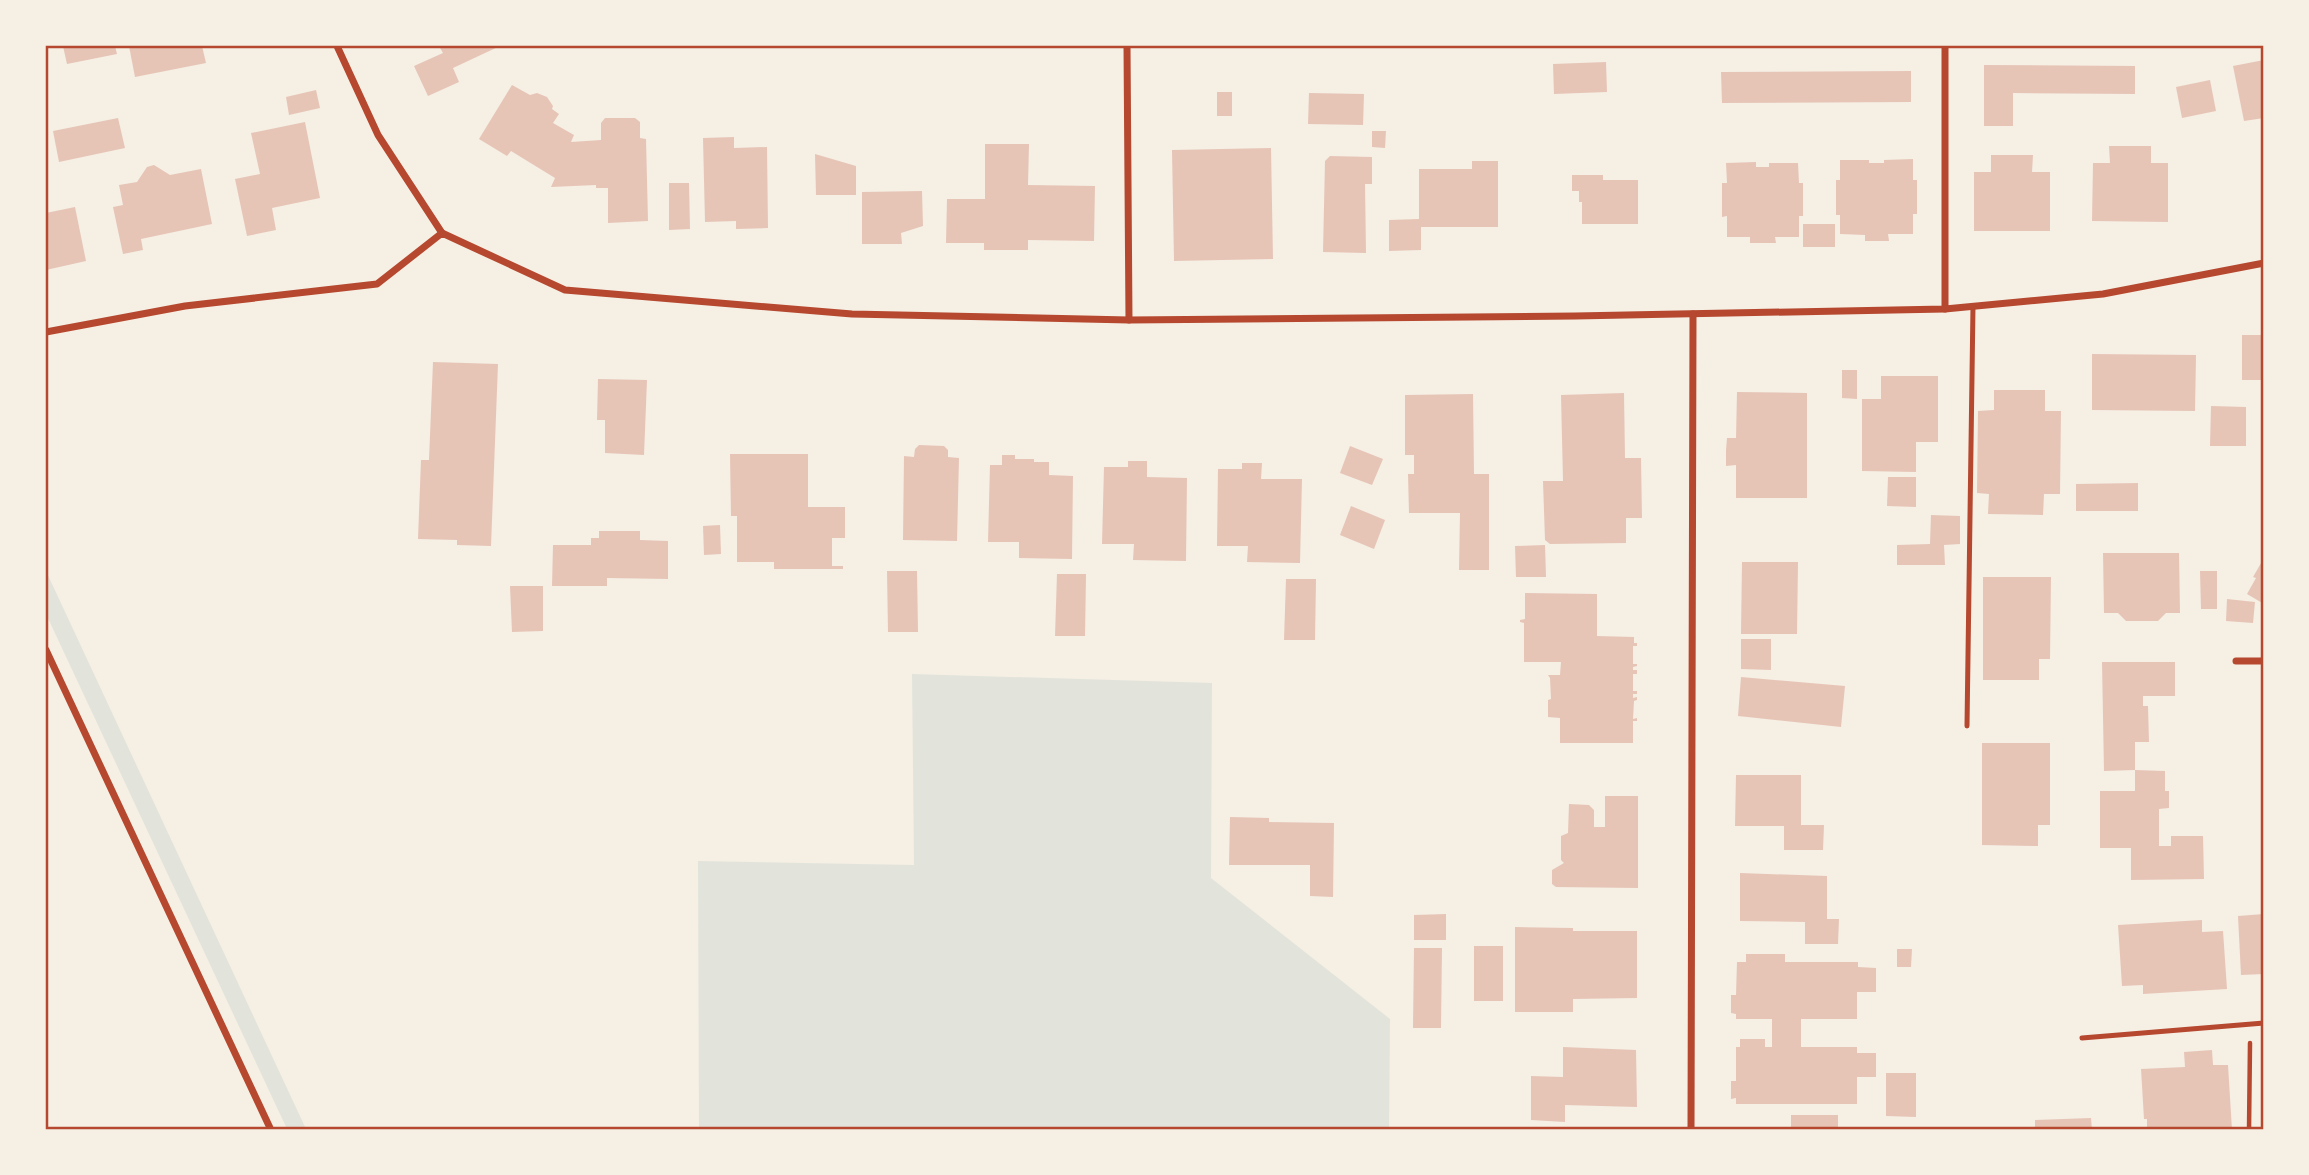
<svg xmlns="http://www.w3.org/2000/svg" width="2309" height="1175" viewBox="0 0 2309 1175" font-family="Barlow,sans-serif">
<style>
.green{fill:#e2e4dc}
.building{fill:#e6c5b7}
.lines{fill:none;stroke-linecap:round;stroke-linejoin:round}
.path{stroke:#b5482f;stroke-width:4.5}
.service{stroke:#b5482f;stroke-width:5}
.minor{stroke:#b5482f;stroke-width:7}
.neatline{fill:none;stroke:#b5482f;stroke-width:2.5}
</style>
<rect width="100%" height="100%" fill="#f6efe4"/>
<g class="green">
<polygon points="46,571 306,1129 287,1129 46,614"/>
<polygon points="912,674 1212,683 1211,878 1390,1019 1389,1129 699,1129 698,861 914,865"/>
</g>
<g class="building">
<polygon points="63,46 115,46 117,54 67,64"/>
<polygon points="129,46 202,46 206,63 135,77"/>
<polygon points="439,46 500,46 453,68 459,82 428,96 414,66 443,53"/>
<polygon points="2264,60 2264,118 2244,121 2233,66"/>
<polygon points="1606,62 1607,92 1554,94 1553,64"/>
<polygon points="1984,65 2135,66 2135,94 2013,93 2013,126 1984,126"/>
<polygon points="1911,71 1911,102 1722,103 1721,72"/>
<polygon points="2210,80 2216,111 2182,118 2176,87"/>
<polygon points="512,85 530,95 537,93 547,97 553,106 552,109 559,114 553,123 574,135 571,142 601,140 601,123 605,118 635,118 640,122 640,138 646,139 648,221 608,223 608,188 596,188 596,185 551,187 555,178 511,151 507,156 479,139"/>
<polygon points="316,90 320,108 289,115 286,97"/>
<rect x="1217" y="92" width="15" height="24"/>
<polygon points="1309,93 1364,94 1363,125 1308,124"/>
<polygon points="118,118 125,148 59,162 53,131"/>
<polygon points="305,122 320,198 272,208 276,230 247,236 235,179 260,174 251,133"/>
<polygon points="1372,131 1386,131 1385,148 1372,147"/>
<polygon points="734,137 734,148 767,147 768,228 736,229 736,221 705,222 703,138"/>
<polygon points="985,144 1029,144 1028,185 1095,186 1094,241 1028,240 1028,250 984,250 984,243 946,243 947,199 985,199"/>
<polygon points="2109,146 2151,146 2151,163 2168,163 2168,222 2092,221 2093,163 2110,163"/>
<polygon points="1271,148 1273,259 1174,261 1172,150"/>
<polygon points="815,154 856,166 856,195 816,195"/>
<polygon points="1991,155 2033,155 2032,172 2050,172 2050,231 1974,231 1974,172 1991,172"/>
<polygon points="1330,156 1372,157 1372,184 1365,184 1366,253 1323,252 1325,161"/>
<polygon points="1913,159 1913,180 1917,180 1917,214 1913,214 1913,234 1888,234 1889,241 1865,241 1865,235 1840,234 1840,215 1836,215 1836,180 1840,180 1840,160 1869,160 1869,163 1884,163 1884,160"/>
<polygon points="1472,161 1498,161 1498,227 1421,227 1421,250 1389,251 1389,220 1419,219 1419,169 1472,169"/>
<polygon points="1756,162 1756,167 1769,167 1769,163 1798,163 1799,183 1803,183 1803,216 1799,216 1799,237 1775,237 1776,243 1750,243 1750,237 1727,237 1727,216 1722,217 1722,183 1727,183 1726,163"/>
<polygon points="154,165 170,175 201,169 212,224 141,239 143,250 123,254 113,207 123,205 119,185 137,182 147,167"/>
<polygon points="1572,175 1603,175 1603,180 1638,180 1638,224 1582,224 1582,202 1579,202 1579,191 1572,191"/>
<polygon points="669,183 689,183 690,229 669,230"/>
<polygon points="922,191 923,226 901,233 902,244 862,244 862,192"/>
<polygon points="75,207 86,261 46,270 46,213"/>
<rect x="1803" y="224" width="32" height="23"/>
<rect x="2242" y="335" width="22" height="45"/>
<polygon points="2092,354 2196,355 2195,411 2092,410"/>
<polygon points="433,362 498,364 491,546 457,545 457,540 418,539 421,460 429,460"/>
<polygon points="1842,370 1857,370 1857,399 1842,398"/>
<polygon points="1881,376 1938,376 1938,442 1916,442 1916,472 1862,471 1862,399 1881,399"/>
<polygon points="598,379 647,380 644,455 605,453 605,420 597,420"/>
<polygon points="1994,390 2045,390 2045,411 2061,411 2060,494 2044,494 2043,515 1988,514 1989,494 1977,493 1978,411 1994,410"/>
<polygon points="1737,392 1807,393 1807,498 1736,498 1736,465 1726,466 1726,450 1727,438 1736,438"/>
<polygon points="1624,393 1625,458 1641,458 1642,518 1626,518 1626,543 1550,544 1545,540 1543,481 1563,481 1561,395"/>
<polygon points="1473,394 1474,474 1489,474 1489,570 1459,570 1460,513 1409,513 1408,474 1414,474 1414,455 1405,455 1405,395"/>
<polygon points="2211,406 2246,407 2246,446 2210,446"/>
<polygon points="919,445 944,446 948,450 948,457 959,458 957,541 903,540 904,456 914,457 915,449"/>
<polygon points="1350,446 1383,459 1372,485 1340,473"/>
<polygon points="730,454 808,454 808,507 845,507 845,538 832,538 832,566 843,566 843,569 774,569 774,562 737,562 737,516 731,516"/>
<polygon points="1002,455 1015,455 1015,459 1034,459 1034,462 1049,462 1049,475 1073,476 1072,559 1019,558 1019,542 988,542 990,465 1002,465"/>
<polygon points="1128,461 1147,461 1147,477 1187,478 1186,561 1133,560 1134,544 1102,544 1104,467 1128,467"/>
<polygon points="1242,463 1262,463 1261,479 1302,479 1300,563 1247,562 1248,546 1217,546 1218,469 1242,469"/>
<polygon points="1888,477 1916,477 1916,507 1887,506"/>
<polygon points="2138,483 2138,511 2076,511 2076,484"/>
<polygon points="1351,506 1385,520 1374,549 1340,535"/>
<polygon points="1931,515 1960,516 1960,544 1944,545 1945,565 1897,565 1897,545 1930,544"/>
<polygon points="720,525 721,554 704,555 703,526"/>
<polygon points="599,531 640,531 640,540 668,541 668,579 607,578 607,586 552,586 553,545 591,545 591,538 599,538"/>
<polygon points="1545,545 1546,577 1516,577 1515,546"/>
<polygon points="2103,553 2179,553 2180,613 2166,613 2158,621 2126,621 2118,613 2104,613"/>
<polygon points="2264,558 2264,604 2247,594 2256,578 2253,577"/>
<polygon points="1742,562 1798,562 1797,634 1741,634"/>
<polygon points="887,571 917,571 918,632 888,632"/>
<polygon points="2200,571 2217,571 2217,609 2201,609"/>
<polygon points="1057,574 1086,574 1085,636 1055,636"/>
<polygon points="1983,577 2051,577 2050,659 2039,659 2039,680 1983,680"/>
<polygon points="1286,579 1316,579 1315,640 1284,640"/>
<polygon points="510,586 543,586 543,631 512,632"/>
<polygon points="1525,593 1597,594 1597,636 1634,637 1634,643 1637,643 1637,646 1633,646 1633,664 1637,664 1637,666 1633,667 1633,670 1637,670 1637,674 1633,674 1633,691 1637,691 1637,694 1633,694 1633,698 1637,697 1637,700 1634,701 1633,719 1637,718 1637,721 1633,721 1633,743 1560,743 1560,718 1548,717 1548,700 1551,699 1550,678 1548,675 1560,675 1561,662 1524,662 1524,623 1520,622 1520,620 1525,619"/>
<polygon points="2227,599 2255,602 2253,623 2226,621"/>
<polygon points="1741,639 1771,639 1771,670 1741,669"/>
<polygon points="2102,662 2175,662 2175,696 2143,696 2143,706 2148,706 2149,742 2135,742 2135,770 2104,771"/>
<polygon points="1741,677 1845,686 1841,727 1738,716"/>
<polygon points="1982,743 2050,743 2050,825 2038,825 2038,846 1982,845"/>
<polygon points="2135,770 2165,771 2165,791 2169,791 2169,808 2159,809 2159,846 2171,846 2171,836 2203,836 2204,879 2131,880 2131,848 2100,848 2100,791 2135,791"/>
<polygon points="1736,775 1801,775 1801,825 1824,825 1823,850 1784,850 1784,826 1735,826"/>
<polygon points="1605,796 1638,796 1638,888 1556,887 1552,884 1552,870 1564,863 1561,860 1561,836 1568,833 1569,804 1589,805 1594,810 1594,827 1605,827"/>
<polygon points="1230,817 1269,818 1269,822 1334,823 1333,897 1310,896 1310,865 1229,865"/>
<polygon points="1740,873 1827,876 1827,919 1839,919 1838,944 1805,944 1805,922 1740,921"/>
<polygon points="1446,914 1446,940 1414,940 1414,915"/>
<polygon points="2264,914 2264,974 2241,975 2238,916"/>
<polygon points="2202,920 2202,932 2223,931 2227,989 2143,994 2143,985 2122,986 2118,925"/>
<polygon points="1515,927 1573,928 1573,931 1637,931 1637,998 1573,999 1573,1012 1515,1012"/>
<rect x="1474" y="946" width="29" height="55"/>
<polygon points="1414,948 1442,948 1441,1028 1413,1028"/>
<polygon points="1897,949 1912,949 1911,967 1897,967"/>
<polygon points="1746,954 1785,954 1785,962 1858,962 1858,967 1876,968 1876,992 1857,992 1857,1019 1801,1019 1801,1047 1857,1047 1857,1053 1876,1053 1876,1077 1857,1077 1857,1104 1736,1104 1736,1098 1731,1099 1731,1081 1736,1081 1736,1047 1740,1047 1740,1039 1765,1039 1765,1047 1772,1047 1772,1019 1736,1019 1736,1014 1731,1013 1731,995 1736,995 1737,962 1746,962"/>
<polygon points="1563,1047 1636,1050 1637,1107 1565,1105 1565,1122 1531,1120 1531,1076 1563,1077"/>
<polygon points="2212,1050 2213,1065 2228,1065 2232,1130 2147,1130 2147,1119 2144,1119 2141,1069 2185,1067 2184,1052"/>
<polygon points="1886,1073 1916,1073 1916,1117 1886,1116"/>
<rect x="1791" y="1115" width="47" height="15"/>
<polygon points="2091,1118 2092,1130 2035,1130 2035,1120"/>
</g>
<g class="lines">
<polyline class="path" points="2249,1130 2250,1043"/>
<g class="service">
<polyline points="1967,726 1973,306"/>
<polyline points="2082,1038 2264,1023"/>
</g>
<g class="minor">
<polyline points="337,46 378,135 442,233"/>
<polyline points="1127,46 1129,320"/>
<polyline points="1945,46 1945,309"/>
<polyline points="46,332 185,306 377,284 442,233 565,290 852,314 1129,320 1575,316 1945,309 2103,294 2264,263"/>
<polyline points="46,650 271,1130"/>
<polyline points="2236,661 2264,661"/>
<polyline points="1691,1130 1693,314"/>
</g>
</g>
<rect width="2309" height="1175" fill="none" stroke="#f6efe4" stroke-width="94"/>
<rect x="47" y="47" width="2215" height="1081" class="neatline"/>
</svg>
